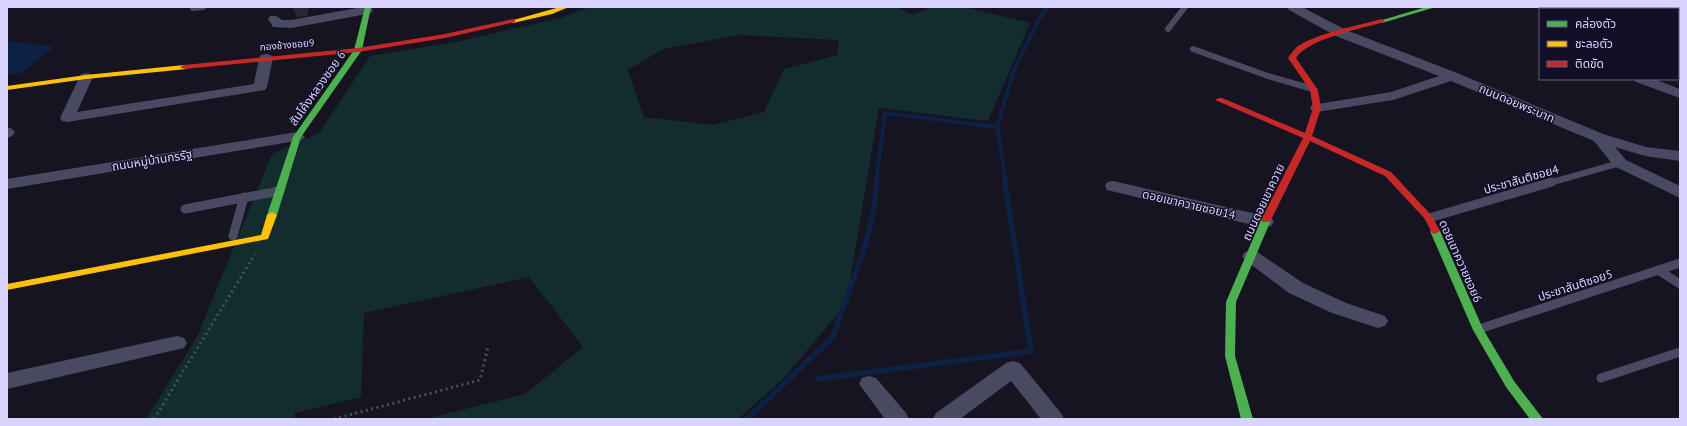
<svg xmlns="http://www.w3.org/2000/svg" width="1687" height="426" viewBox="0 0 1687 426" font-family="'PT Sans','Noto Sans Thai',sans-serif">
<style>
.green{fill:#132c2d;fill-rule:evenodd}
.water{fill:#0d2144}
.lines{fill:none;stroke-linecap:round;stroke-linejoin:round}
.stream-far1{stroke:#0d2144;stroke-width:4}
.stream{stroke:#0d2144;stroke-width:5.5}
.path{stroke:#44505f;stroke-width:3;stroke-dasharray:2 3.5;stroke-linecap:butt}
.lane-far1{stroke:#4a4962;stroke-width:6}
.lane{stroke:#4a4962;stroke-width:9}
.street{fill:#4a4962;fill-rule:evenodd}
.fast{fill:#4caf50;fill-rule:evenodd}
.slow{fill:#ffc107;fill-rule:evenodd}
.jam{fill:#c62828;fill-rule:evenodd}
.shaded-wall{fill:#282635}
.labels{text-anchor:middle;dominant-baseline:central;stroke-width:3;stroke-linejoin:round;paint-order:stroke}
.far-street-label{font-size:10px;fill:#d9d4ff;stroke:#130f26}
.street-label{font-size:12px;fill:#d9d4ff;stroke:#130f26}
</style>
<rect width="100%" height="100%" fill="#161421"/>
<path class="green" d="M590 7H897L912 15 932 7H964L1030 23 988 121 879 108 846 304 783 379 738 419H426L525 394 583 347 529 277 364 313 361 397 295 413 294 419H146L197 337 272 154 319 133 370 56 456 42 560 18ZM739 35 839 40 837 55 784 69 764 112 713 125 644 117 628 70 663 49Z"/>
<polygon class="water" points="7,41 55,46 21,73 7,75"/>
<g class="lines">
<g class="stream-far1">
<polyline points="876,183 885,113 997,127"/>
<polyline points="1006,183 997,127 1015,67 1038,21 1048,7"/>
</g>
<g class="stream">
<polyline points="818,379 1031,351 1005,182"/>
<polyline points="747,419 833,337 866,243 873,212 877,182"/>
</g>
<g class="path">
<polyline points="154,419 255,254"/>
<polyline points="334,419 480,380 488,347"/>
</g>
<g class="lane-far1">
<polyline points="193,8 203,7"/>
<polyline points="1168,29 1185,7"/>
<polyline points="1193,49 1268,76 1313,89"/>
<polyline points="1549,183 1620,163"/>
</g>
<g class="lane">
<polyline points="185,209 279,191"/>
<polyline points="1429,218 1552,182"/>
<polyline points="233,236 244,197"/>
<polyline points="1658,270 1680,284"/>
<polyline points="1479,329 1680,263"/>
<polyline points="1601,378 1680,352"/>
</g>
<g class="street">
<path d="M363 7H371L373 10 371 13 367 14 291 28 273 27 268 19 270 16C275 15 278 16 282 20H291Z"/>
<polygon points="1287,7 1302,7 1346,30 1457,73 1603,134 1646,147 1680,151 1680,161 1645,156 1615,147 1626,160 1680,186 1680,198 1614,166 1594,141 1451,81 1393,100 1317,112 1312,111 1310,108 1312,105 1391,92 1439,76 1336,36 1289,10"/>
<polygon points="266,54 271,55 273,58 267,87 265,90 67,122 62,121 60,118 81,74 86,73 91,74 93,77 77,112 254,84 259,58 261,55"/>
<polygon points="1634,79 1654,79 1680,89 1680,98 1636,82"/>
<polygon points="7,127 12,129 15,132 12,136 7,138"/>
<polygon points="297,132 302,134 305,137 302,140 7,189 7,179"/>
<polygon points="1113,181 1265,216 1271,218 1274,222 1271,226 1265,228 1107,190 1105,186 1107,182"/>
<polygon points="1251,250 1257,252 1303,283 1346,303 1385,316 1388,321 1385,326 1378,328 1332,313 1289,293 1245,260 1242,256 1245,252"/>
<polygon points="177,336 184,338 187,343 184,348 7,389 7,373"/>
<polygon points="1013,361 1020,363 1061,413 1064,419 1041,419 1011,381 960,419 933,419 936,413 1006,363"/>
<polygon points="869,376 876,378 906,413 909,419 885,419 859,384 862,378"/>
</g>
<g class="fast">
<polygon points="365,7 371,7 362,50 301,137 277,215 272,218 269,217 267,215 293,137 354,50"/>
<polygon points="1426,7 1436,7 1382,23 1379,21"/>
<polygon points="1266,217 1271,220 1236,302 1235,356 1253,419 1241,419 1225,356 1226,302 1261,220"/>
<polygon points="1435,228 1440,231 1483,329 1514,381 1543,419 1530,419 1506,387 1473,330 1430,231"/>
</g>
<g class="slow">
<polygon points="560,7 569,7 552,14 513,23 510,21"/>
<polygon points="184,65 187,65 187,69 86,79 7,90 7,86 86,75"/>
<polygon points="272,212 277,215 268,239 7,290 7,284 261,235 267,215"/>
</g>
<g class="jam">
<polygon points="513,19 515,20 515,22 445,38 358,52 184,69 180,67 184,65 358,48 445,34"/>
<path d="M1382 19 1385 21 1384 22C1363 28 1307 39 1296 58L1318 90 1321 108 1312 136 1391 172 1432 216 1440 231 1435 234 1432 233 1425 219 1385 176 1310 141 1271 220 1269 222H1263L1261 220 1303 138 1215 100 1219 98H1222L1305 133 1313 108 1310 90 1288 58C1291 54 1294 49 1298 46 1321 32 1356 26 1382 19Z"/>
</g>
</g>
<polygon class="shaded-wall" points="292,7 309,7 307,16 297,17"/>
<g class="labels">
<g class="far-street-label">
<text transform="translate(287 45) rotate(-5)">กองช้างซอย9</text>
</g>
<g class="street-label">
<text transform="translate(317 88) rotate(-55)">สันโค้งหลวงซอย 6</text>
<text transform="translate(1517 103) rotate(23)">ถนนดอยพระบาท</text>
<text transform="translate(152 160) rotate(-9)">ถนนหมู่บ้านกรรัฐ</text>
<text transform="translate(1521 179) rotate(-16)">ประชาสันติซอย4</text>
<text transform="translate(1263 202) rotate(-65)">ถนนดอยเขาควาย</text>
<text transform="translate(1189 204) rotate(13)">ดอยเขาควายซอย14</text>
<text transform="translate(1461 261) rotate(66)">ดอยเขาควายซอย6</text>
<text transform="translate(1575 285) rotate(-18)">ประชาสันติซอย5</text>
</g>
</g>
<rect width="1687" height="426" fill="none" stroke="#d9d4ff" stroke-width="16"/>
<rect x="1539" y="8" width="140" height="72" fill="#130f26" stroke="#625e7d"/>
<rect x="1547" y="21" width="20" height="6" fill="#4caf50" stroke="#625e7d"/>
<text x="1575" y="28" font-size="12" fill="#d9d4ff">คล่องตัว</text>
<rect x="1547" y="41" width="20" height="6" fill="#ffc107" stroke="#625e7d"/>
<text x="1575" y="48" font-size="12" fill="#d9d4ff">ชะลอตัว</text>
<rect x="1547" y="61" width="20" height="6" fill="#c62828" stroke="#625e7d"/>
<text x="1575" y="68" font-size="12" fill="#d9d4ff">ติดขัด</text>
</svg>
